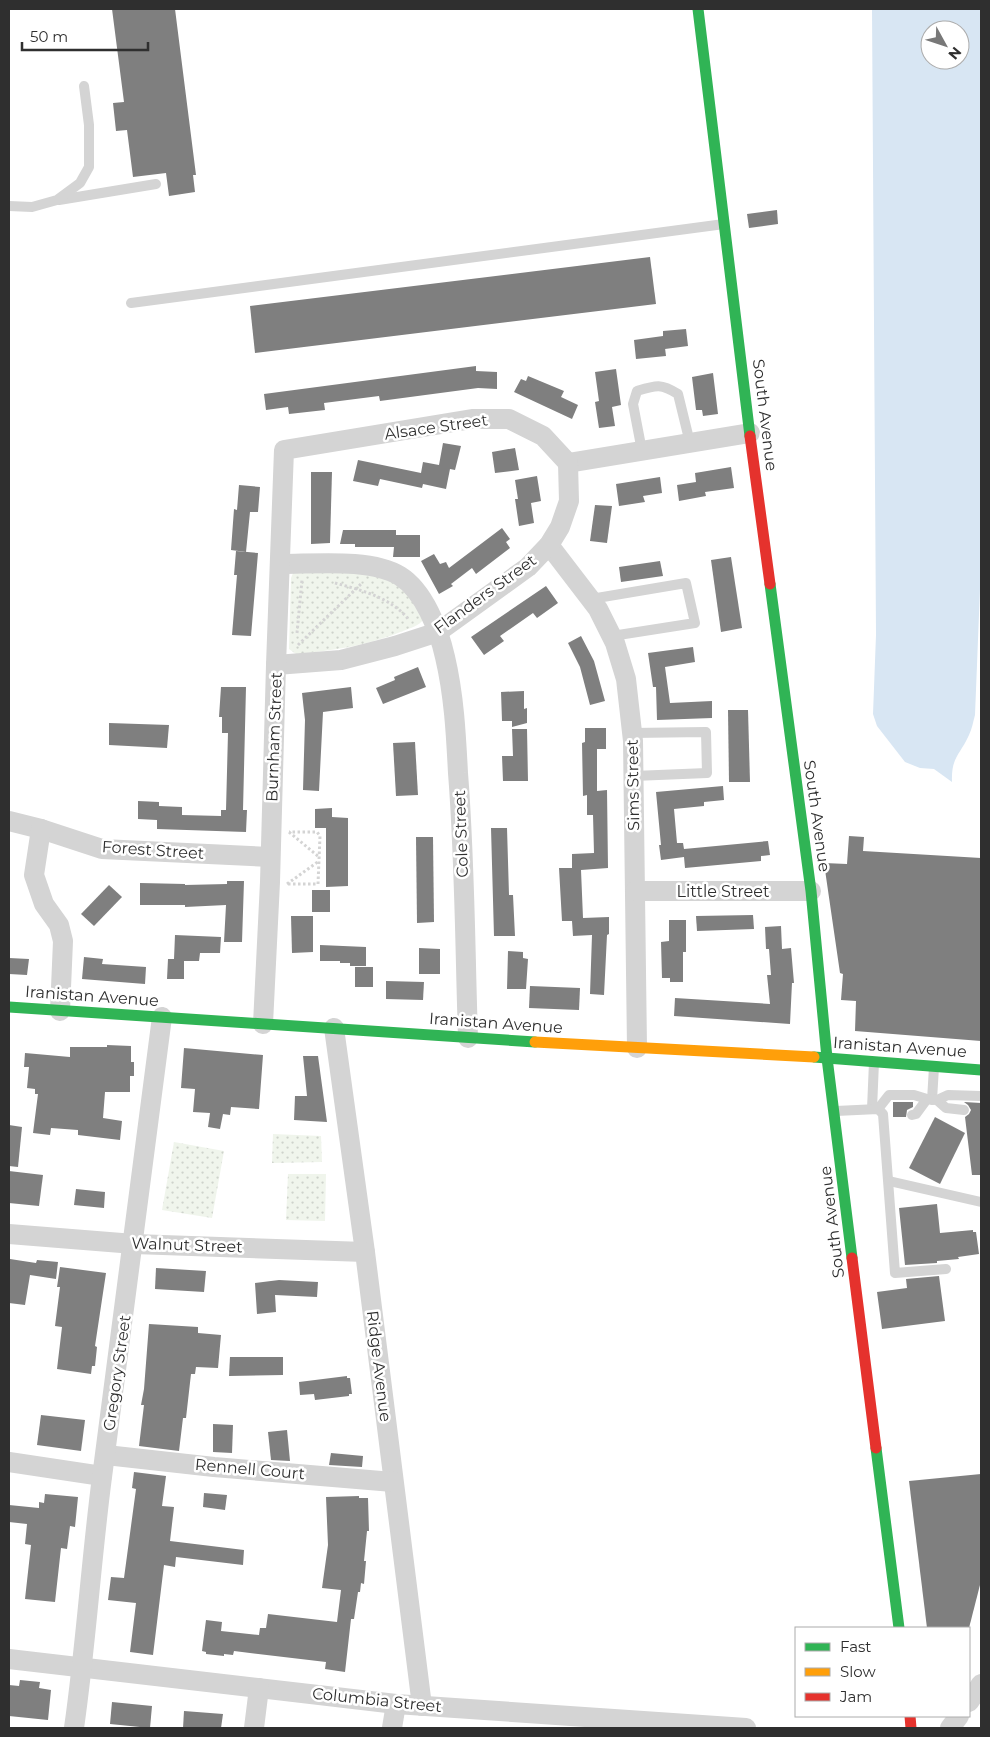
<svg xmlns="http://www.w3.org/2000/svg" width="990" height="1737" viewBox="0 0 990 1737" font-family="Montserrat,sans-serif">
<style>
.green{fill:url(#green-dots)}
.water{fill:#d8e6f3;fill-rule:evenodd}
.building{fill:#7f7f7f}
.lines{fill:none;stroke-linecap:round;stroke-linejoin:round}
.path{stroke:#d4d4d4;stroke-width:3;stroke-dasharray:2.5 2.5;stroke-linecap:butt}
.lane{stroke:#d4d4d4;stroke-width:10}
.street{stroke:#d4d4d4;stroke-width:20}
.fast{stroke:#30b455;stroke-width:11}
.slow{stroke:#ff9f0a;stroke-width:11}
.jam{stroke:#e5322d;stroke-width:11}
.labels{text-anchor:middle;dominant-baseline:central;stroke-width:5;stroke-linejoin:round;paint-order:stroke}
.street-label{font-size:16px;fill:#2f2f2f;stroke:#fff}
</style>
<defs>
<pattern id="green-dots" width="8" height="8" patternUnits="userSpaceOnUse" patternTransform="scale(1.25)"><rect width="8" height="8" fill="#f0f5ec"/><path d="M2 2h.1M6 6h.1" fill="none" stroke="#ced2cb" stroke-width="1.8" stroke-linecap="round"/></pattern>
</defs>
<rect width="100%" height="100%" fill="#fff"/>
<g class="green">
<path d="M293 573H377L403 585 423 619C420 626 410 628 403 631 369 645 333 651 296 654L289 649 291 578Z"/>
<polygon points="273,1134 321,1136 322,1162 272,1163"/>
<polygon points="174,1142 224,1151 212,1218 162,1210"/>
<polygon points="288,1174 326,1174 325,1221 286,1220"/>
</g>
<path class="water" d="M872 9H981V564L975 715C973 722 972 729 969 735 960 755 951 757 952 782L934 769 920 768 905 762 877 726 873 714 876 635ZM930 30H960V60H930Z"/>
<g class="building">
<polygon points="112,9 175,9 196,175 193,175 195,192 169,196 166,173 133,177 127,130 116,131 113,103 124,102"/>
<polygon points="777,210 778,224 749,228 747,214"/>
<polygon points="650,257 656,304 255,353 250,306"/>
<polygon points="686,329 688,346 665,349 664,340 666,356 636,359 634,340 663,336 663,331"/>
<polygon points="476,366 476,371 497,372 497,389 478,388 380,401 379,396 324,403 325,410 289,414 288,407 266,410 264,394"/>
<polygon points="616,369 621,405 612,407 615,426 599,428 595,402 599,401 595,372"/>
<polygon points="713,373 718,414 703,416 702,410 696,410 692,377"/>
<polygon points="528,376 564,391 561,397 578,405 572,419 514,392 521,379 526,381"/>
<polygon points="443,443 461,446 455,470 450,469 446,489 423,484 422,488 380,479 378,486 353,481 358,460 421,473 423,462 439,465"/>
<polygon points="515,448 519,470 495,473 492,452"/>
<polygon points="731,467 734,488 705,492 706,496 679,501 677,485 696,482 695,473"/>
<polygon points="311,472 332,472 330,543 311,544"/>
<polygon points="537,476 541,501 531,503 534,523 519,526 515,499 518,499 515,480"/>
<polygon points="660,477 662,493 643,496 645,502 619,506 616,484"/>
<polygon points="239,485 260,487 258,512 250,512 246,552 231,550 234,509 237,510"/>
<polygon points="595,505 612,506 607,543 590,541"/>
<polygon points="502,528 510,539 506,542 510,548 476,574 472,568 451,584 453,586 439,594 421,561 434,554 440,564 446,562 449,568"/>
<polygon points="343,530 396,530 396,535 420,535 420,557 393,557 394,547 355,547 355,544 340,544"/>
<polygon points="236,551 258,553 251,636 232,635 237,575 234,575"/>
<polygon points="731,557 742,628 721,632 711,560"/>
<polygon points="660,561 663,576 621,582 619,567"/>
<polygon points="546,586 558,603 537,618 533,613 500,636 504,641 484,655 471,637"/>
<polygon points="581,636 594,661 605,701 590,705 580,667 568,643"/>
<polygon points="693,647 695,662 665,667 670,703 712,701 712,718 657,720 656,687 653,687 648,653"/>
<polygon points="418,667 426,687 383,704 376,688 395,680 394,677"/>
<polygon points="221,687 246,687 243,810 247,810 246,832 157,829 157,820 138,819 138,801 159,802 159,806 182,807 182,815 221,816 221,810 226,810 228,733 222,733 222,717 219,717"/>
<polygon points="351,687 353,708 323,712 319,791 303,790 305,720 302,693"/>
<polygon points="524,691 524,709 527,708 527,723 512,727 512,721 502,721 501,692"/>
<polygon points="728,710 748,710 750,782 729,782"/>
<polygon points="109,723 169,725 167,748 109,745"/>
<polygon points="585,728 606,728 606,749 597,749 597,791 607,790 608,868 581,870 583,918 609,917 609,934 607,935 604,995 590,994 592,935 573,936 572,921 562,921 559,868 572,868 572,854 594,853 593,815 587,815 587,795 583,796 582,743 585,742"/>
<polygon points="512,729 527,729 528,781 503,781 502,756 513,756"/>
<polygon points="415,742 418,795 396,796 393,743"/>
<polygon points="723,786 724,800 704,802 704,806 674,809 677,843 683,843 684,849 768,841 770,855 761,856 761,861 685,868 684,857 661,860 659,845 661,845 656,792"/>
<polygon points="332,808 332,817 348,818 348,886 326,887 326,828 315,828 315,809"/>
<polygon points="491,828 507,828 509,895 513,895 515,936 494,936"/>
<polygon points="849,836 864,837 863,851 981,858 981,1041 855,1031 856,1001 841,1000 843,974 840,973 824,863 847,864"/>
<polygon points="416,837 433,837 434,922 417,923"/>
<polygon points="227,881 244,881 242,942 224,942 226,905 185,907 185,905 140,905 140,883 185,884 185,885 227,884"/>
<polygon points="109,885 122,897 94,926 81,914"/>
<rect x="312" y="890" width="18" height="22"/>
<polygon points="753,915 754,929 697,931 696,916"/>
<polygon points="291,916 313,916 313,952 292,953"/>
<polygon points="669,920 686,920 686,952 683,952 683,982 670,982 670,978 662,978 661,942 669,941"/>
<polygon points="781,926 782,949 791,948 794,983 792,983 790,1024 674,1016 675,998 770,1004 767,975 771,975 769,949 766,949 765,927"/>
<polygon points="175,935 221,937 220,953 200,953 199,961 184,961 184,979 167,979 168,959 174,959"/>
<polygon points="320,945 366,947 366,966 350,966 350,963 340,963 340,961 320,961"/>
<polygon points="419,948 440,949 440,974 419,974"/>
<polygon points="508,951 523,952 523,958 528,959 526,989 507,989"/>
<polygon points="84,957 103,959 102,964 146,967 145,984 82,979"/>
<polygon points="9,958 29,959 27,975 9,974"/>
<rect x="355" y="967" width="18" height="20"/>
<polygon points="386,981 424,982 423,1000 386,999"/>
<polygon points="530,986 580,988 579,1010 529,1008"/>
<polygon points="107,1045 131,1046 131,1062 134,1062 134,1076 130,1076 130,1092 105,1092 103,1118 122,1121 120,1140 78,1135 78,1130 51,1128 50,1135 33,1133 38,1094 35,1094 35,1089 27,1088 29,1067 24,1067 25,1053 70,1057 70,1047 107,1047"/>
<polygon points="184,1048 263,1055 259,1109 231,1107 230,1115 223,1114 220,1129 208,1127 210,1113 193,1112 195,1089 181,1088"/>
<polygon points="303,1056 318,1056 327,1122 294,1120 295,1096 307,1096"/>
<polygon points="893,1102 913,1102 913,1107 907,1110 906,1117 893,1117"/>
<polygon points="964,1102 981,1103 981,1175 972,1175 965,1117 969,1114 971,1110 968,1105"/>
<polygon points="935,1117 965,1133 940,1184 909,1168"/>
<polygon points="9,1125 22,1127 18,1167 9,1166"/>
<polygon points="9,1171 43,1175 39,1206 9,1203"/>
<polygon points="76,1189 105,1192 104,1208 74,1205"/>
<polygon points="937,1204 940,1233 973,1230 973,1232 976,1232 979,1254 958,1257 959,1259 937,1261 937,1263 905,1265 899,1208"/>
<polygon points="10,1259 36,1263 37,1260 58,1262 56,1279 30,1275 25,1305 9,1303"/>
<polygon points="60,1267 106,1273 95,1346 97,1347 95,1366 92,1366 91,1374 57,1369 62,1327 55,1326 60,1287 57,1287"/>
<polygon points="156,1268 206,1271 204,1292 155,1289"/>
<polygon points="939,1276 945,1321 882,1329 877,1292 907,1288 906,1279"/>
<polygon points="279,1280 318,1282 317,1297 275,1295 276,1312 257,1314 255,1283"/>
<polygon points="149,1324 198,1327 198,1333 221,1335 218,1368 196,1367 195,1374 191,1374 186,1418 183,1418 179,1451 139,1446 144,1405 141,1405 144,1389"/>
<polygon points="230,1357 283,1357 283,1375 229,1376"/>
<polygon points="347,1376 347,1378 350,1378 352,1394 349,1394 349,1396 315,1400 314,1394 300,1395 299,1382"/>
<polygon points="41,1415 85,1420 81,1451 37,1445"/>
<polygon points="213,1424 233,1425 232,1453 213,1452"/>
<polygon points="287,1430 290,1461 271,1460 268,1432"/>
<polygon points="331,1453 363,1456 362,1467 329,1465"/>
<polygon points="134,1472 166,1476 162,1506 174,1507 170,1541 244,1550 243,1565 176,1557 175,1567 164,1565 153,1655 130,1652 136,1603 108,1600 111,1577 124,1578 136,1489 132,1488"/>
<polygon points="981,1474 981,1581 969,1628 927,1628 909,1481"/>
<polygon points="204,1493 227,1495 225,1510 203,1507"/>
<polygon points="45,1494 78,1497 75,1527 70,1526 67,1549 61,1548 55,1602 25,1599 31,1545 25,1544 27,1524 9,1522 9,1505 39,1508 39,1502 44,1503"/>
<polygon points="359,1496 359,1498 368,1498 369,1531 367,1531 364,1561 366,1561 364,1584 361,1583 360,1592 358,1592 354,1619 351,1619 345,1672 325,1669 326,1662 234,1651 233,1655 224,1654 224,1656 206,1654 206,1652 202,1651 206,1620 222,1622 221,1631 259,1635 260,1628 266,1628 268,1614 337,1622 341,1590 322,1588 328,1545 326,1497"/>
<polygon points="20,1680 40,1682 39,1688 51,1690 48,1720 9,1716 9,1685 19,1686"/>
<polygon points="112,1702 152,1706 150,1728 110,1724"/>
<polygon points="184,1711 223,1714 221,1728 183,1728"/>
</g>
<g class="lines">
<g class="path">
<path d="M335 583C361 590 392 598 409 620"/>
<polyline points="297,633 302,580"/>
<polyline points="298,645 362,583"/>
<polyline points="289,832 319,857"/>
<polyline points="287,884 319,861"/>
<polyline points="288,884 318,884 320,836 317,832 289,832"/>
</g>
<g class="lane">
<polyline points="59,200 156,184"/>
<polyline points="9,206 32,207 57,200 80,183 89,167 89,125 84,86"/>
<polyline points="131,303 724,224"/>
<path d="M642 451 633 404 637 391C656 385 661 383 678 394L690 443"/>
<polyline points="591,599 686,583 695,623 612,636"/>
<polyline points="632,733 706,732 707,773 634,776"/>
<polyline points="932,1100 934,1067"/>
<polyline points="937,1100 946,1108 964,1110"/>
<polyline points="872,1109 874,1062"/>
<polyline points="878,1109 889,1095 914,1095 927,1099 937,1100 948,1095 980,1096"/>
<polyline points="836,1111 878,1109 883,1114 895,1273 946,1269"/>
<polyline points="912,1115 916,1114 927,1099"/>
<polyline points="889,1181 981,1202"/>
</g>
<g class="street">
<polyline points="568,463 750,433"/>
<polyline points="549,545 598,609 615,643 626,679 633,741 637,1048"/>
<path d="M281 564C315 564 371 558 400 576 424 591 439 630 445 657 454 695 456 734 458 773 465 861 465 950 468 1038"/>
<polyline points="276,665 341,660 395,646 438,632 528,567 549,545 560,527 569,501 568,463"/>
<polyline points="9,821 41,829 102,849 270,857"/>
<polyline points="41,829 34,875 44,904 59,925 63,941 60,1011"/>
<polyline points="635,891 811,891"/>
<polyline points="263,1024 270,882 276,665 284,450 472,419 509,419 543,436 568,463"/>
<polyline points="334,1028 365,1252 422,1706"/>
<polyline points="9,1234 134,1244 365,1252"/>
<polyline points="106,1455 214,1467 393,1482"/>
<polyline points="9,1462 102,1476"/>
<polyline points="9,1659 396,1704 746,1728"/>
<polyline points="969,1702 981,1684"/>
<path d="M74 1728C86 1645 91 1561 102 1477 122 1324 143 1171 162 1017"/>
<polyline points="254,1728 259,1688"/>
<polyline points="392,1728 396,1704"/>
<polyline points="950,1728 959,1716"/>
</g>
<g class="fast">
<polyline points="698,9 750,436"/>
<polyline points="770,584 811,891 827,1058 852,1258"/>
<polyline points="9,1007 535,1042"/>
<polyline points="814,1057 981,1070"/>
<polyline points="876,1448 899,1628"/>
</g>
<polyline class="slow" points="535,1042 814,1057"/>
<g class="jam">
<polyline points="750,436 770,584"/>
<polyline points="852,1258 876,1448"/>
<polyline points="910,1716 911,1728"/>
</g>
</g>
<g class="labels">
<g class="street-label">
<text transform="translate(765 415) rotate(83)">South Avenue</text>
<text transform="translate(436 427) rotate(-8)">Alsace Street</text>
<text transform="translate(485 594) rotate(-36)">Flanders Street</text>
<text transform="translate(274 737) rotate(-88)">Burnham Street</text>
<text transform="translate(633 785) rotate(-91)">Sims Street</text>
<text transform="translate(817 816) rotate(82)">South Avenue</text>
<text transform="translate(461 834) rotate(-92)">Cole Street</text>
<text transform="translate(153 850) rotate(4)">Forest Street</text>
<text x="723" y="891">Little Street</text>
<text transform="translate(92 996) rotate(4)">Iranistan Avenue</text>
<text transform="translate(496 1023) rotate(4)">Iranistan Avenue</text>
<text transform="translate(900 1047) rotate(4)">Iranistan Avenue</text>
<text transform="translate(832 1222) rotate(-97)">South Avenue</text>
<text transform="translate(187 1245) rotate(2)">Walnut Street</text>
<text transform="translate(379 1366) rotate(83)">Ridge Avenue</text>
<text transform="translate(117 1373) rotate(-82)">Gregory Street</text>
<text transform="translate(250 1469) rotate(5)">Rennell Court</text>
<text transform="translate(377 1700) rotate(6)">Columbia Street</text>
</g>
</g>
<rect width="990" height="1737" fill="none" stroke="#2f2f2f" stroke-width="20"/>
<rect x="795" y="1627" width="175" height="90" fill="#ffffff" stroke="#acacac"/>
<rect x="805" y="1643" width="25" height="8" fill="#30b455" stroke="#acacac"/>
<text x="840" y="1652" font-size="15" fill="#2f2f2f">Fast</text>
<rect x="805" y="1668" width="25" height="8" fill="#ff9f0a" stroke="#acacac"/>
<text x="840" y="1677" font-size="15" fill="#2f2f2f">Slow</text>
<rect x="805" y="1693" width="25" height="8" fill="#e5322d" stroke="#acacac"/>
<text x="840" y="1702" font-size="15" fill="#2f2f2f">Jam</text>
<g transform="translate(945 45) rotate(130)"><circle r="24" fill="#ffffff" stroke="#acacac"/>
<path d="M0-4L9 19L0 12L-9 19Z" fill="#787878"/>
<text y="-8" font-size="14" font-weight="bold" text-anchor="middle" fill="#2f2f2f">N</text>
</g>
<path d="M22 42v8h126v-8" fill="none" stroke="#2f2f2f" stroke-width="2.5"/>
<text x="30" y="42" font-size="15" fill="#2f2f2f" stroke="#ffffff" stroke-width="4" paint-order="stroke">50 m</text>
</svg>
